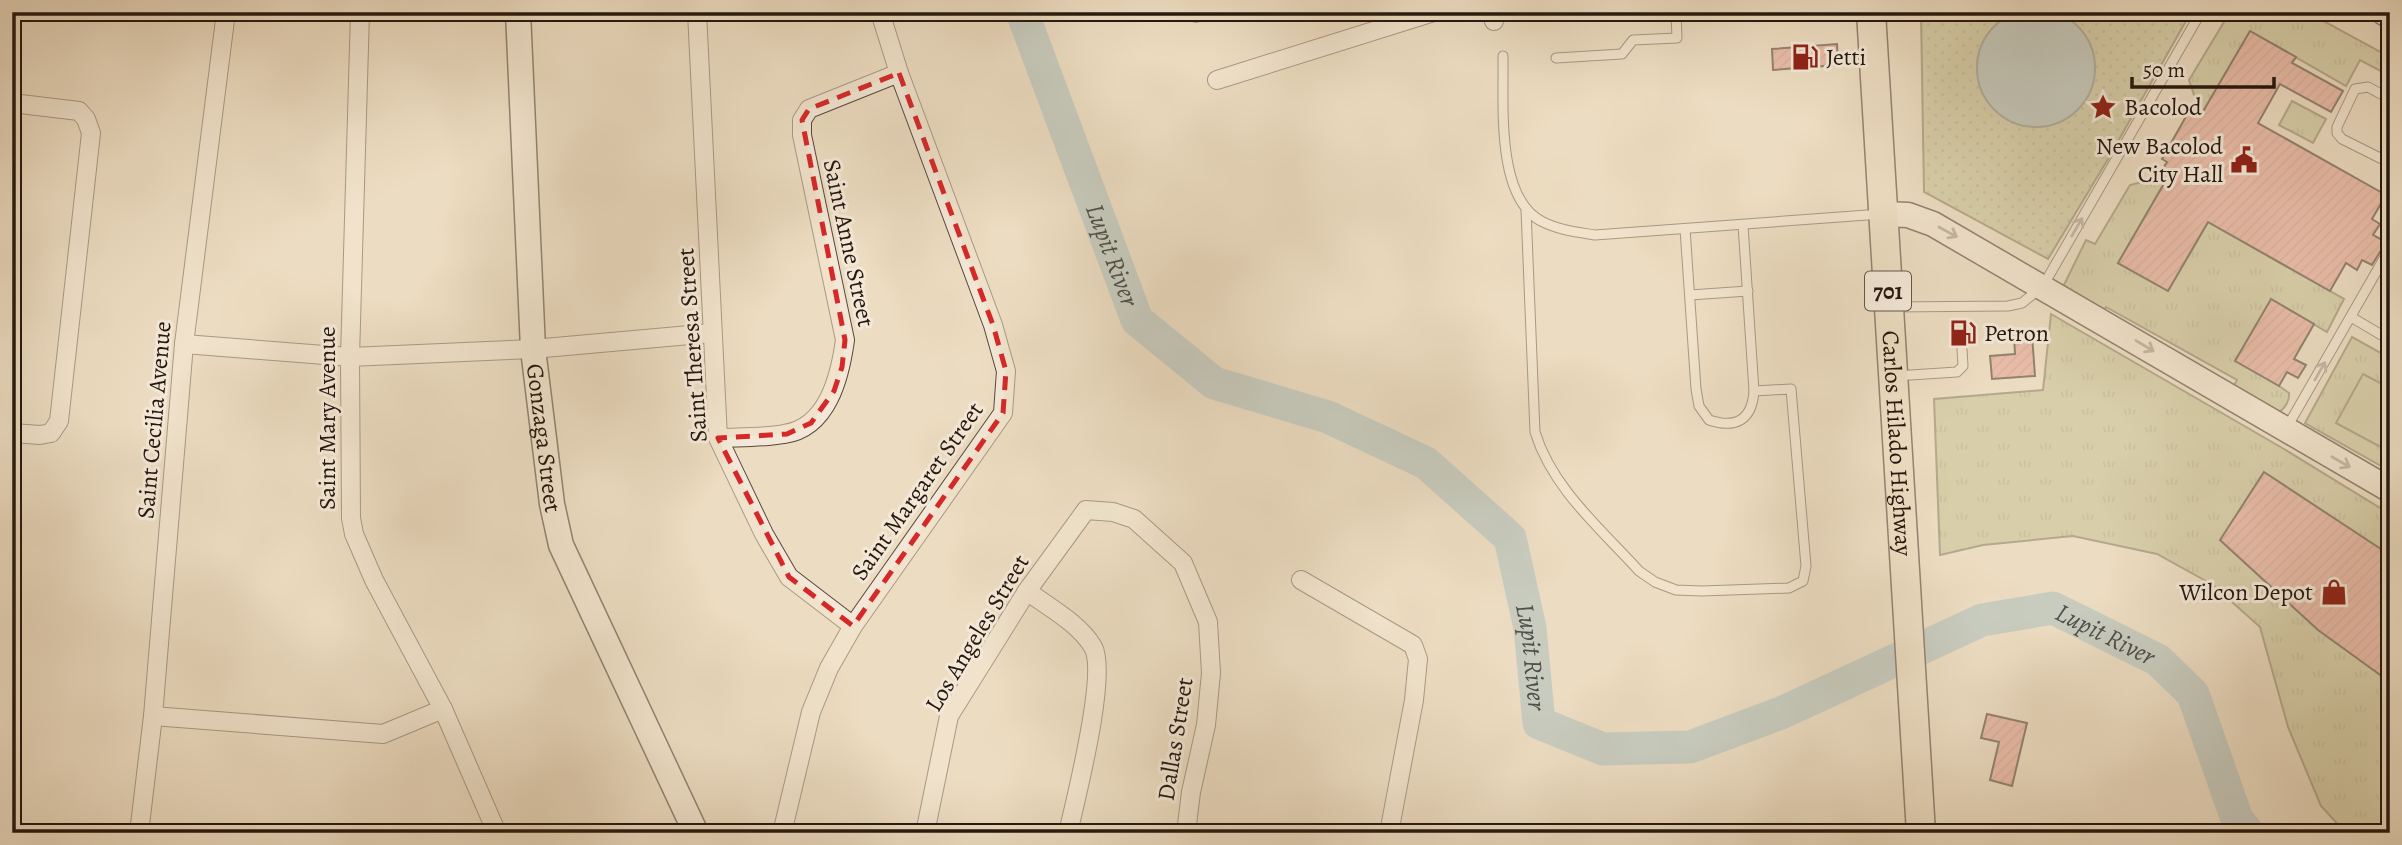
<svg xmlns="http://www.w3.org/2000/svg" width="2402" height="845" viewBox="0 0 2402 845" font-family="Alegreya,serif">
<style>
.grass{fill:url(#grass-tufts);stroke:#726a4e;stroke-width:2}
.park{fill:url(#park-dots);stroke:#726a4e;stroke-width:2}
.pitch{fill:#bebe8e;stroke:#726a4e;stroke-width:2}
.water{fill:#9cb9bc;stroke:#6c7877;stroke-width:2}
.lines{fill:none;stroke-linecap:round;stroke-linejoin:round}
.river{stroke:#9cb9bc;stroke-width:33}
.building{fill:url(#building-hatch);stroke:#25170f;stroke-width:2}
.lane-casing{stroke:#57483c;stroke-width:11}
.street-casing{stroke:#57483c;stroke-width:20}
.secondary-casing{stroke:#25170f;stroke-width:27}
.primary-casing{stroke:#25170f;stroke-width:31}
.lane{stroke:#f3e8d7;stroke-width:9}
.street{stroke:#f3e8d7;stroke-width:18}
.secondary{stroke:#f3e8d7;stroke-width:24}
.primary{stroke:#ecdcc1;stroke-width:28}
.oneway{stroke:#968a7d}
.marked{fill:none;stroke:#d62828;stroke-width:5;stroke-dasharray:14 9;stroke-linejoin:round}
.labels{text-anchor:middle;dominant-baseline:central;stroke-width:6;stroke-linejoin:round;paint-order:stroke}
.shield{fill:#f3e8d7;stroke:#63564b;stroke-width:2}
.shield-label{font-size:23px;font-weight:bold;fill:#25170f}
.poi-label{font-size:24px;fill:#25170f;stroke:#f3e8d7;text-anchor:start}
.street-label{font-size:24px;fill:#25170f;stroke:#f3e8d7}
.water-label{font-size:26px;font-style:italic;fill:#4f504c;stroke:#f3e8d7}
</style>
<defs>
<pattern id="grass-tufts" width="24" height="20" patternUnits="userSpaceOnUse" patternTransform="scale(1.75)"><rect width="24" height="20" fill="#bebe8e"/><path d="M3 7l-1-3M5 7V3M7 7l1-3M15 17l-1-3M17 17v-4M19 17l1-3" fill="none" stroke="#a3a379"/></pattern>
<pattern id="park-dots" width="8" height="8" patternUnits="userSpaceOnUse" patternTransform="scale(1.75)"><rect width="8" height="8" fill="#bebe8e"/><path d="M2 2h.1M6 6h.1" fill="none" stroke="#a3a379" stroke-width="1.8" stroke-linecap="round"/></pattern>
<pattern id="building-hatch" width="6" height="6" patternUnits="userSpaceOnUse" patternTransform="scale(1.75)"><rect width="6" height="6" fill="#e6988d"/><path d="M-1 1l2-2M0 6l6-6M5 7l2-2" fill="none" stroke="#c58278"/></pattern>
</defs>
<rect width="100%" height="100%" fill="#ecdcc1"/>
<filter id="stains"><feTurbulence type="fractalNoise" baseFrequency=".00286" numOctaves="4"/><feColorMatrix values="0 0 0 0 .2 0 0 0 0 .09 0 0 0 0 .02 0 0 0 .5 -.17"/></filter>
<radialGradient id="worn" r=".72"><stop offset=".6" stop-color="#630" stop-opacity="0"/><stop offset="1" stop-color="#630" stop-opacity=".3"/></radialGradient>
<g class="grass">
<polygon points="2230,12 2307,12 2390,57 2390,76 2360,60 2346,86 2250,31 2201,115 2189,80"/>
<polygon points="2292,101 2326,119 2313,143 2279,125"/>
<path d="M2169 175 2118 263 2168 291 2208 222 2344 299 2327 332 2271 299 2279 386 2289 393C2290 401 2284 410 2277 413L2232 389 2237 380 2106 307 2101 316 2061 291 2086 240 2095 244 2130 185Z"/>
<polygon points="2051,314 2284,449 2390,514 2390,833 2346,833 2321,806 2288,727 2260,627 2213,585 2157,554 2073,536 1983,545 1940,555 1934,399 2043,390"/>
<polygon points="2352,337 2390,358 2390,471 2305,423"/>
</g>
<polygon class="park" points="1921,12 2191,12 2108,159 2048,259 1924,192"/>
<polygon class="pitch" points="2363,374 2390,388 2390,452 2336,423"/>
<circle class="water" cx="2036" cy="68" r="59"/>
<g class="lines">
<path class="river" id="s1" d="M1022 12 1137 320 1214 383 1328 417 1426 463 1510 538 1530 628 1539 723 1603 749 1690 747 1781 713 1982 620 2053 608 2158 660 2193 694 2237 819 2248 833"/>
</g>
<g class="building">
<polygon points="2250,31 2296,57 2292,63 2343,91 2331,112 2280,84 2258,123 2386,195 2372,219 2380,224 2373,235 2386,242 2372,265 2362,260 2357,270 2346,263 2330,291 2208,222 2168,291 2118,263 2169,175 2162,170 2167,162 2162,159 2188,113 2194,117 2197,113 2201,115"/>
<polygon points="1837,44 1838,65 1773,70 1772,49"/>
<polygon points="2271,299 2314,324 2294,359 2306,365 2298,378 2287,372 2279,386 2235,361"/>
<polygon points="2032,335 2035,376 1992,379 1990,356 2015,354 2014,336"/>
<polygon points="2264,472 2390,555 2390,682 2318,630 2220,540"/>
<polygon points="1987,714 2027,723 2012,786 1990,780 1999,742 1981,738"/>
</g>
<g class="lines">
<g class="lane-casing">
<g id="lane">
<path d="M1503 56C1504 102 1495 199 1543 222 1559 230 1577 232 1595 235L1881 214"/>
<polyline points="1556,58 1622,54 1633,40 1677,38 1676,12"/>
<polyline points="2390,99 2368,87 2355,89 2337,127 2337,133 2342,139 2390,163"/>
<path d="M1526 210 1535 432C1552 488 1601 529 1639 571L1655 582 1676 590 1702 591 1789 588 1803 581 1806 566 1791 389 1754 391"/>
<path d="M1685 229 1696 389 1699 406 1709 420C1736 429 1752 420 1754 391L1743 225"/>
<polyline points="1690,295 1748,291"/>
<polyline points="1891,307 2008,306 2022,303 2043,286 2201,12"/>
<polyline points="2351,317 2390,340"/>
<polyline points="1895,376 1957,372 1963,366 1962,349"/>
<polyline points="2286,429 2390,248"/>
</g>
</g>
<g class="street-casing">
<g id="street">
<polyline points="360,12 350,357 351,518 354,534 374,580 443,709 497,833"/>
<polyline points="697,12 718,438 764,534 789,577 853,626"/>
<polyline points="1491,12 1494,21"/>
<polyline points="1196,13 1197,12"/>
<polyline points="1217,80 1434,12"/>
<polyline points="12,103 79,111 86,119 91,133 59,421 51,433 40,435 12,433"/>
<polyline points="184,344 350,357 533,349 712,333"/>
<path d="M718 438C740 437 763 438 784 434 828 428 840 376 845 340L802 135V120L809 109 899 73"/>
<polyline points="1301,580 1413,645 1418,659 1414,700 1389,833"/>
<path d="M1027 591C1048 607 1079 623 1093 647 1108 673 1076 798 1068 833"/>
<polyline points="153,716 383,734 443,709"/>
<polyline points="139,833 153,716 184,344 226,12"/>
<polyline points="782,833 811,712 829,668 853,626 1003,413 1006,371 993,325 899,73 880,12"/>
<polyline points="925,833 949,716 1027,591 1086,510 1113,512 1134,519 1183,563 1208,622 1211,673 1206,725 1191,792 1186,833"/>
</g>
</g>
<g class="secondary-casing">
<g id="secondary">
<path id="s2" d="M518 12 533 349 552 504 561 545 696 833"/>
<polyline points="2383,12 2390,16"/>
<polyline points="1883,214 1908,215 1933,224 2390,490"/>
</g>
</g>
<g class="primary-casing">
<g id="primary">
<path id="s3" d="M1871 12 1921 833"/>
</g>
</g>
<use href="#lane" class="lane"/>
<use href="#street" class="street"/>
<use href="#secondary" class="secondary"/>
<use href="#primary" class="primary"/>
</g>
<defs><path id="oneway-shaft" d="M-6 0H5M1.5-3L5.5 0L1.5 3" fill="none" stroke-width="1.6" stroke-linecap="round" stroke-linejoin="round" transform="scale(1.75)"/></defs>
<g class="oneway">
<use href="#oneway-shaft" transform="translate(2077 227) rotate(-60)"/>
<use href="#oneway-shaft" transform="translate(1948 232) rotate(29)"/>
<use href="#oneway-shaft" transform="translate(2145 346) rotate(31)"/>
<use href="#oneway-shaft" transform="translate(2320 371) rotate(-60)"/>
<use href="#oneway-shaft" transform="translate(2341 462) rotate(30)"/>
</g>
<path d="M0 0H2402V845H0ZM899 73 993 325 1006 371 1003 413 853 626 789 577 718 438 787 434 811 423 834 391 842 367 845 340 802 120 809 109Z" fill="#ecdcc1" fill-opacity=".55" fill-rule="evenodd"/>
<path class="marked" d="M899 73 993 325 1006 371 1003 413 853 626 789 577 718 438 787 434 811 423 834 391 842 367 845 340 802 120 809 109Z"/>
<defs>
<g id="fuel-bare" transform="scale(2.1)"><path d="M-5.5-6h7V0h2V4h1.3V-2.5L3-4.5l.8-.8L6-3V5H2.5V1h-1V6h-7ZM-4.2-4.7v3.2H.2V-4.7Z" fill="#8f2418" stroke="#f3e8d7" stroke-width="2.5" paint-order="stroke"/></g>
<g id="sight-bare" transform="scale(2.1)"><path d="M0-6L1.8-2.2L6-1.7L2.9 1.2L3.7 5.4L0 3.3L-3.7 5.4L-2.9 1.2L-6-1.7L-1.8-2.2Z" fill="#8f2418" stroke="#f3e8d7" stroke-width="2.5" paint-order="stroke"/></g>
<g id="civic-bare" transform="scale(2.1)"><path d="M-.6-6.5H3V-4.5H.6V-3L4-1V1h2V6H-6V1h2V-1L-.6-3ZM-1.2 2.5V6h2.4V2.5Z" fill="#8f2418" stroke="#f3e8d7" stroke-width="2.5" paint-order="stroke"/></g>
<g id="shop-bare" transform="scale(2.1)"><path d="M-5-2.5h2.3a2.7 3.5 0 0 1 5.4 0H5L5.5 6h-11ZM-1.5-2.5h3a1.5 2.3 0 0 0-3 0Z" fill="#8f2418" stroke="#f3e8d7" stroke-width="2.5" paint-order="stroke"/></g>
</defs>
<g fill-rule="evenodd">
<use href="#fuel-bare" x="1805" y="57"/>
<use href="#sight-bare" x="2103" y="107"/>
<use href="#civic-bare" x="2244" y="160"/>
<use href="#fuel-bare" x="1963" y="333"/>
<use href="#shop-bare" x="2334" y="592"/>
</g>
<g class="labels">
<rect class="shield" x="1865" y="271.5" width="46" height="39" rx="5"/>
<g class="shield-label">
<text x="1888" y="291">701</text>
</g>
<g class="poi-label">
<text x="1826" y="57">Jetti</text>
<text x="2124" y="107">Bacolod</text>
<text x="2223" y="146" text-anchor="end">New Bacolod<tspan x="2223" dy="28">City Hall</tspan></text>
<text x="1984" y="333">Petron</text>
<text x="2313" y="592" text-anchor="end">Wilcon Depot</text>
</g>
<g class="street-label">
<text transform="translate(849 243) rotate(78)">Saint Anne Street</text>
<text transform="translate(692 345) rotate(-94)">Saint Theresa Street</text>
<text transform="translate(327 418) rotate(-90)">Saint Mary Avenue</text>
<text transform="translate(154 420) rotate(-85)">Saint Cecilia Avenue</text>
<text stroke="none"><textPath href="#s2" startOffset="427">Gonzaga Street</textPath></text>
<text stroke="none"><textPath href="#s3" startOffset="432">Carlos Hilado Highway</textPath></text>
<text transform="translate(917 491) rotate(-55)">Saint Margaret Street</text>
<text transform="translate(977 633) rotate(-59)">Los Angeles Street</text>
<text transform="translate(1175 739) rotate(-81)">Dallas Street</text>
</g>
<g class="water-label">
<text stroke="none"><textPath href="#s1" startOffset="259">Lupit River</textPath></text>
<text stroke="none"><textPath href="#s1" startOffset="1561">Lupit River</textPath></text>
<text stroke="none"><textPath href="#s1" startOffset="889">Lupit River</textPath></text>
</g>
</g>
<rect width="2402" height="845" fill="none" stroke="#ecdcc1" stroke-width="42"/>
<rect x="14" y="14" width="2374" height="817" fill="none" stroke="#25170f" stroke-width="3.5"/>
<rect x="21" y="21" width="2360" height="803" fill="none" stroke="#25170f" stroke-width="2"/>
<path d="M2132 77v10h142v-10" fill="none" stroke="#25170f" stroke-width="3.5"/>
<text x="2143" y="77" font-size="21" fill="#25170f" stroke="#f3e8d7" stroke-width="5" paint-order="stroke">50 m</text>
<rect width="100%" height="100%" filter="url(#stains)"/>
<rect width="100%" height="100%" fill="url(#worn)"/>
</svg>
